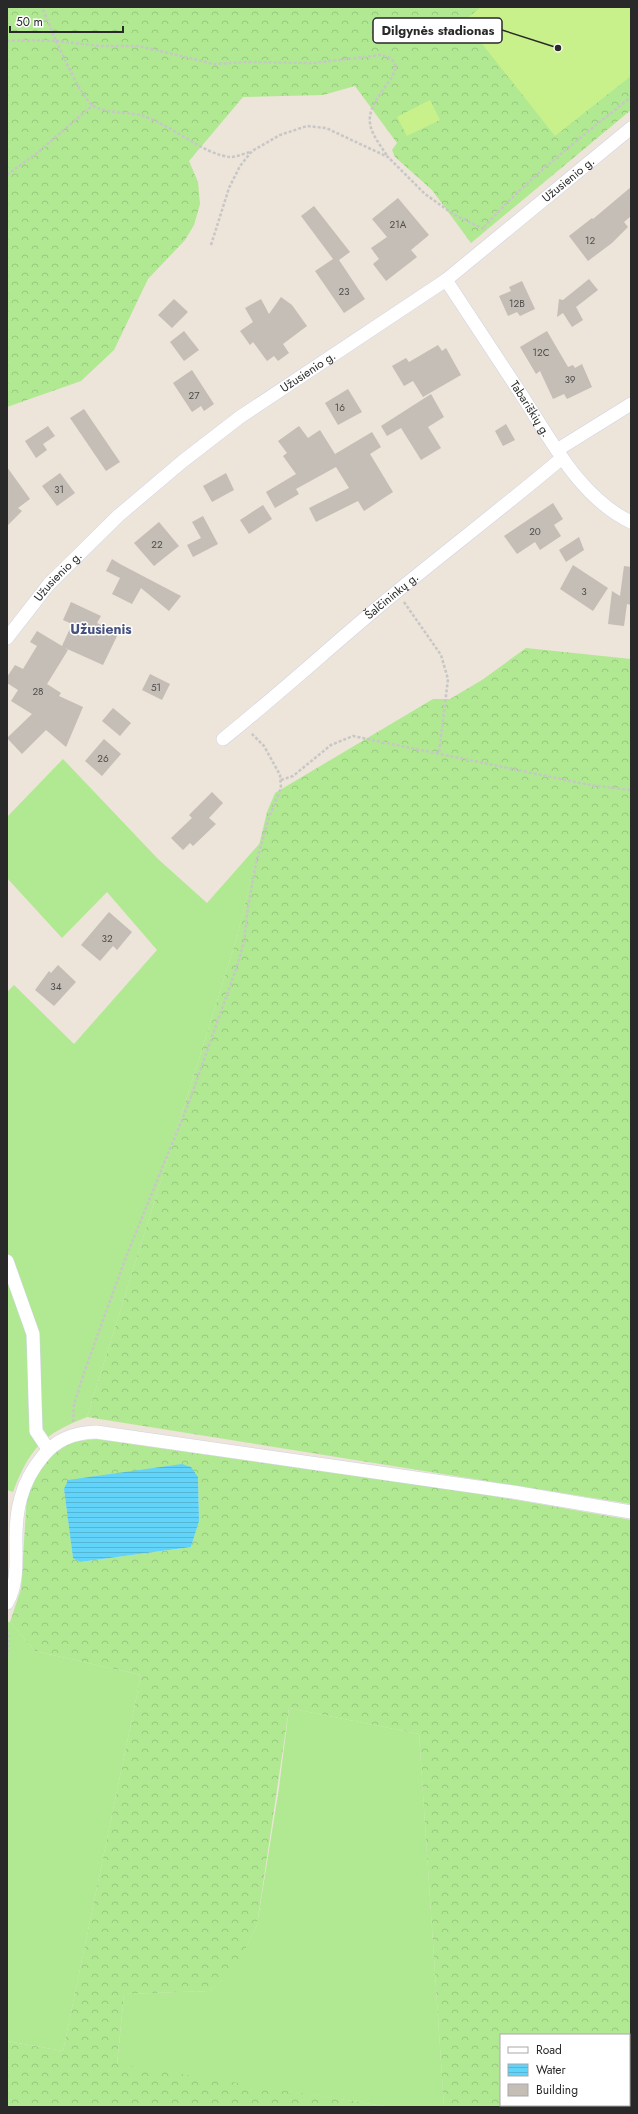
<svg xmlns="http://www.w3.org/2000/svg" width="638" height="2114" viewBox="0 0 638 2114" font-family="Jost,sans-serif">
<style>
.grass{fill:#b0e991}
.forest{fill:url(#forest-crowns);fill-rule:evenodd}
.pitch{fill:#c8f18b}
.water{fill:url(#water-rules)}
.building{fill:#c4beb6}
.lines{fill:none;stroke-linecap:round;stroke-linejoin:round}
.street-casing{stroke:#cfd3e4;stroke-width:14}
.path{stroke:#c7c7c7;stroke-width:2.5;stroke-dasharray:3 2;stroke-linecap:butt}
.street{stroke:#fff;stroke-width:13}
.labels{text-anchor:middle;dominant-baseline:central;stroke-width:3;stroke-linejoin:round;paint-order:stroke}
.number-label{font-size:10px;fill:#504e4c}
.street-label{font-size:12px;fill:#292929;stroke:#fff}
.quarter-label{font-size:14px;font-weight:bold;fill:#46517e;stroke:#fff}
.leader{fill:none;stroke:#292929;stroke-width:1.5}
.callout-dot{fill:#292929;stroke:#fff;stroke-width:1.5}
.callout{fill:#fff;stroke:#292929;stroke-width:1.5}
.callout-label{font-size:13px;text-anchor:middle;font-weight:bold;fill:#292929}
</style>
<defs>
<pattern id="forest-crowns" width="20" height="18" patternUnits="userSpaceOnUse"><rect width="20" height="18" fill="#b0e991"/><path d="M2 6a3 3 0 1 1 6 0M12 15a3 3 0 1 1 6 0" fill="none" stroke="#97c87d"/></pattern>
<pattern id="water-rules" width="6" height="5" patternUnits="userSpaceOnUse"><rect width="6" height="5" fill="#62d3f9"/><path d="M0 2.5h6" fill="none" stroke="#55b5d5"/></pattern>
</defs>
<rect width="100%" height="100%" fill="#ede4da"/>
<g class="grass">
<path d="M63 759 158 859 207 903 260 843 237 937 87 1417C43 1434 30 1448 13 1492L7 1490V992L14 985 74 1044 157 950 107 892 62 938 7 878V817Z"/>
<polygon points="7,1622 10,1622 35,1651 141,1675 63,2051 7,2041"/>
<polygon points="289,1708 419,1734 444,2107 391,2107 117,2065 124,1994 210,1991 237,1966 257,1925 279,1788"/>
</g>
<g class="forest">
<polygon points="7,7 631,7 631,110 471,243 432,190 395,157 392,150 397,143 355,86 323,95 243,97 189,161 198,182 200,204 194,225 185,240 148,279 114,350 81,381 7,407"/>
<polygon points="526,648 631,659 631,1504 87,1417 237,937 267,812 275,793 433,699 450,699 482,680"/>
<path d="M96 1439 476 1493 631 1520V2107H444L419 1734 289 1708 257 1925 237 1967 210 1991 124 1994 117 2064 391 2107H7V2041L63 2051 141 1675 35 1651 10 1622 21 1589 27 1495 40 1466 55 1451 72 1442ZM198 1477 199 1520 191 1547 80 1562 73 1557 64 1489ZM501 2035H629V2105H501Z"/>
</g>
<g class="pitch">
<polygon points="481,7 631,7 631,76 555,136 464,21"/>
<polygon points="430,100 440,120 407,136 397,117"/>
</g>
<polygon class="water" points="182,1464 191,1467 198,1477 199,1521 191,1547 80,1562 73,1558 64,1489 68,1480"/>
<g class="building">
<polygon points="631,187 631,216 624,222 628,227 612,243 588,261 569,236 592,218 593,219"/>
<polygon points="398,198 429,235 411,250 417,257 386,281 373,264 379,259 371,248 387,237 372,219"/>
<polygon points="314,206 350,252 339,260 365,299 344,313 315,271 333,259 301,216"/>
<polygon points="589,279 598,290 576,307 583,320 572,327 563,313 557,317 559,299 563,300"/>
<polygon points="522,281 535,309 520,316 517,312 508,316 499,296 511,291 509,287"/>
<polygon points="281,297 292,305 307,326 283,344 289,353 278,361 274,356 267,361 253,342 250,345 240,331 253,322 245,308 261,299 269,314"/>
<polygon points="174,299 188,312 172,328 158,315"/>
<polygon points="184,331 199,350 184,361 170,342"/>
<polygon points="547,331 568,367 573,365 575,368 582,364 592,387 567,399 564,394 553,399 540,371 536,374 520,347"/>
<polygon points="438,345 442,351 446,348 461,375 423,397 413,381 404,386 392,366 406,358 409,362"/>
<polygon points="192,370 214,404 204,411 201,406 192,412 173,383"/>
<polygon points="348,389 362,412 338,425 325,403"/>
<polygon points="431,394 444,417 428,427 441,448 421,460 401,428 387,436 381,426"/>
<polygon points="84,409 120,462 106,471 70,418"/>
<polygon points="506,424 515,440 503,446 495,431"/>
<polygon points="48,426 55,436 43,444 47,450 36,458 25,441"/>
<polygon points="299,426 308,438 320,430 335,454 372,432 381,447 370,454 393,492 364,511 358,501 316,522 309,508 349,488 336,467 296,489 299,494 275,508 266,492 296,474 283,456 287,453 278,441"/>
<polygon points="7,467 30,499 18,508 22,511 7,526"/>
<polygon points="60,473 75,493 57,506 42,486"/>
<polygon points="226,473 234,490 212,502 203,486"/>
<polygon points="553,503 563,519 554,525 561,536 540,550 535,542 517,554 504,536"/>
<polygon points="263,505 272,519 249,534 240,520"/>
<polygon points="203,516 218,544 193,557 187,545 201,538 192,522"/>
<polygon points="159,522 179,546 154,566 134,543"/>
<polygon points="579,537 584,550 566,562 559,550"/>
<polygon points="112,559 120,564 181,596 169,611 141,588 132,604 112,594 120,578 106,571"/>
<polygon points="573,565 608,588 593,611 560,589"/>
<polygon points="624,566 631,567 631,605 627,604 624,626 608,624 612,591 620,596"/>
<polygon points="71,602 101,616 97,623 118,634 103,665 65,648 68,650 47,684 61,693 59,696 83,707 66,747 46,730 22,754 7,738 32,714 11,701 18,690 7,683 7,677 15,665 23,669 37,646 30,642 37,631 62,646 72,624 63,620"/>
<polygon points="150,674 170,684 162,700 142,690"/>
<polygon points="113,708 131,723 120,736 102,721"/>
<polygon points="104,739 121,754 102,776 85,761"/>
<polygon points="212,792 223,803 209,818 216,824 193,846 190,843 183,850 171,838 192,818 189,815"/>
<polygon points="109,912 132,932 117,950 113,946 100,961 81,945"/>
<polygon points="58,965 76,982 54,1006 35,990 49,971 51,973"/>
</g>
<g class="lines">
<g class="street-casing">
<g id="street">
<path id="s1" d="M446 280C471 318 496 356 521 394 551 440 580 498 631 522"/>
<polyline points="557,450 631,404"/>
<path id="s2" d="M7 638 49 584 118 516 183 461 240 417 446 280 631 128"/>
<path id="s3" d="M223 739C278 695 329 648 383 603 442 554 504 507 562 458"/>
<polyline points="7,1261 33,1334 36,1431 48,1449"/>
<path d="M7 1603C17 1585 16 1567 16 1547 15 1513 20 1483 43 1456 57 1439 74 1433 96 1432L513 1492 631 1512"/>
</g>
</g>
<g class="path">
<polyline points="7,41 27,40 56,41 42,7"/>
<path d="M56 41 101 46H139L214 64 246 62 313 63 381 55 391 58 396 66C394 76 388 82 383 90 361 120 369 129 388 157"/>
<path d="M56 41C65 59 78 91 92 105 101 113 128 112 140 115 168 122 205 156 231 157 237 157 245 153 251 152"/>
<polyline points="7,175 37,153 93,105"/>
<path d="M484 227C528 178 580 138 631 97"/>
<polyline points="211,245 229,188 240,166 252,151 280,135 307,126 326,128 388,157 425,194 453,214 486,230"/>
<polyline points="404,602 441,655 448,679 439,753"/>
<polyline points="281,780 293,776 331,745 353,736 590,785 631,790"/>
<polyline points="73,1422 74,1404 86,1367 126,1257 189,1102 236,969 244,942 248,907 256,863 269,817 281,788 280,775 264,746 251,733"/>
<polyline points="7,1630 9,1636 7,1659"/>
</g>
<use href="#street" class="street"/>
</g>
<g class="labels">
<g class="number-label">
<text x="398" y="224">21A</text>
<text x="590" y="240">12</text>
<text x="344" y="291">23</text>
<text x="517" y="303">12B</text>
<text x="541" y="352">12C</text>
<text x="570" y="379">39</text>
<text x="194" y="395">27</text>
<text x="340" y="407">16</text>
<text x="59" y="489">31</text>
<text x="535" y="531">20</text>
<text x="157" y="544">22</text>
<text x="584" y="591">3</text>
<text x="156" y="687">51</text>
<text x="38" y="691">28</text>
<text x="103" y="758">26</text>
<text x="107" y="938">32</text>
<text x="56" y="986">34</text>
</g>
<g class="street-label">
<text stroke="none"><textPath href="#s2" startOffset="728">Užusienio g.</textPath></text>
<text stroke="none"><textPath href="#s2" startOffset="404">Užusienio g.</textPath></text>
<text stroke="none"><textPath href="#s1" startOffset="154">Tabariškių g.</textPath></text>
<text stroke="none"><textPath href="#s2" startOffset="80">Užusienio g.</textPath></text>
<text stroke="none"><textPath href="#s3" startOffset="221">Šalčininkų g.</textPath></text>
</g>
<g class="quarter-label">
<text x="101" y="629">Užusienis</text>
</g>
</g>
<path class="leader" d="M558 48L502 30"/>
<circle class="callout-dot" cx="558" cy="48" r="4"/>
<rect class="callout" x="373" y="18" width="129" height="25" rx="4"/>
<g class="callout-label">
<text x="438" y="35">Dilgynės stadionas</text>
</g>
<rect width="638" height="2114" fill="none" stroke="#292929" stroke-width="16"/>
<rect x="500" y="2034" width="130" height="72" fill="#ffffff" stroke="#a9a9a9"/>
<rect x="508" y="2047" width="20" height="6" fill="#ffffff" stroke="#a9a9a9"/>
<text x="536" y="2054" font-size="12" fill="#292929">Road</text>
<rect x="508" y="2064" width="20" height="12" fill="url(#water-rules)" stroke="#a9a9a9"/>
<text x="536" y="2074" font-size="12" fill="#292929">Water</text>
<rect x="508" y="2084" width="20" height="12" fill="#c4beb6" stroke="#a9a9a9"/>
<text x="536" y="2094" font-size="12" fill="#292929">Building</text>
<path d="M10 26v6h113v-6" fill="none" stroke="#292929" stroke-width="2"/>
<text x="16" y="26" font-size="12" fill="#292929" stroke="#ffffff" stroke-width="3" paint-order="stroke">50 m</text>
</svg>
